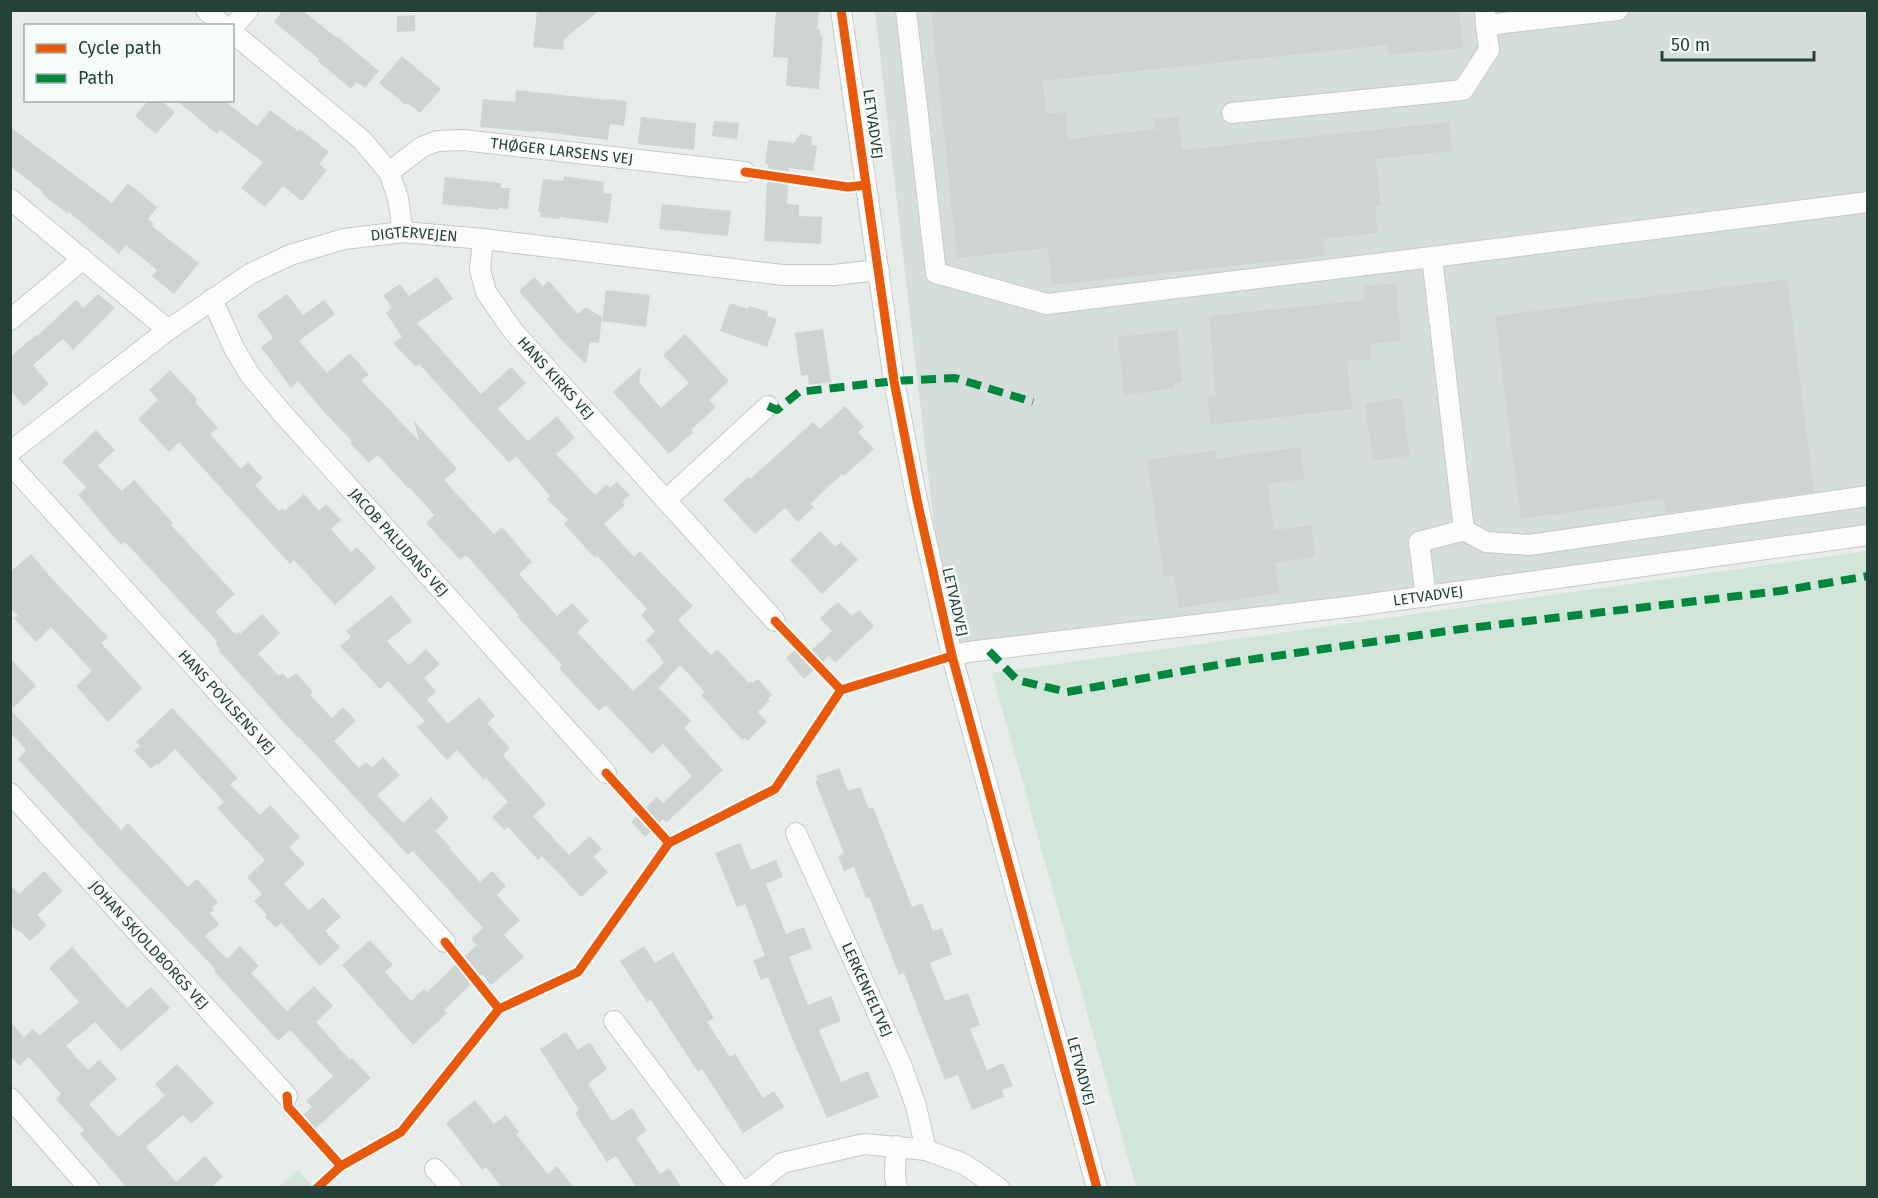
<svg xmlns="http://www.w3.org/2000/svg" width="1878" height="1198" viewBox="0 0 1878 1198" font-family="'Fira Sans',sans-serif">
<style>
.built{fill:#d6dedb}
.green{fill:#d1e6d8}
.building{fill:#cfd4d2}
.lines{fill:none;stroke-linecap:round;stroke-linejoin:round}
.minor-casing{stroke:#c5cac8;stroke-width:22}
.minor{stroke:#fcfcfc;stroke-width:20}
.quiet{stroke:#00873e;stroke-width:8;stroke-dasharray:15 8;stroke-linecap:butt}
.cycleway-casing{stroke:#f7fbf9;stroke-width:13}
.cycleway{stroke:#e8590c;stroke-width:9}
.labels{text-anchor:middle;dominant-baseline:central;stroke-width:5;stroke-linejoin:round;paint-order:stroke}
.street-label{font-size:15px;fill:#24423a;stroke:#f7fbf9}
</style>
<rect width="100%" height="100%" fill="#e8edeb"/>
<polygon class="built" points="875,11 1867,11 1867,525 949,656"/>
<g class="green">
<polygon points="1867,551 1867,1187 1136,1187 992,673"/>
<polygon points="298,1170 313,1187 279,1187"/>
</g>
<g class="building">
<polygon points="283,10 302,10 337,38 338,37 379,71 365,88 357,82 351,89 318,61 319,59 274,22"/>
<polygon points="537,10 600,10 564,39 563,50 533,47"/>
<polygon points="776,10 819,10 817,29 820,29 820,35 823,36 819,89 786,86 788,58 773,57"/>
<polygon points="931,10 1459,10 1463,48 1388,55 1387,45 1043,81 1046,114 1066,112 1068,139 1156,129 1154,119 1178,117 1182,150 1449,122 1452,151 1376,159 1381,206 1375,206 1378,233 1323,239 1325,256 1052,285 1048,248 957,258"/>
<polygon points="415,15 415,31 397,32 397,16"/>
<polygon points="402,56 441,89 420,113 408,103 406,105 379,83"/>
<polygon points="516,90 607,100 607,99 627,101 624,126 610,124 608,140 536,131 536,132 480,127 483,99 515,102"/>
<polygon points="149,100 161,100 175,112 156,134 135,116"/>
<polygon points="176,100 223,100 257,126 270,110 298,131 300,129 329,152 319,164 327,170 302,201 283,186 265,207 241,188 263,162 220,130 217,134"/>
<polygon points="641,117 696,123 694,150 638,144"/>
<polygon points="714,121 739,123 737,139 712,136"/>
<polygon points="10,127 112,203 128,183 157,207 148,219 154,224 152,226 199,263 174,294 152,276 157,270 126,245 119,254 69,212 68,214 42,194 43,192 10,166"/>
<polygon points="800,134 812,136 811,145 817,146 813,171 789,168 787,204 799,205 799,216 822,217 821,244 764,241 768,165 765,164 768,140 794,143"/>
<polygon points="564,176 604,182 603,193 612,194 608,223 560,217 560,219 540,217 541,212 538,212 543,179 563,181"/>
<polygon points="445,177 501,183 501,188 510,188 508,209 498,208 498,210 442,204"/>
<polygon points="662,204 731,211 728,236 659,229"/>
<polygon points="437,277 453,299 417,323 481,394 511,367 526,383 498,409 528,441 557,416 575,438 556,454 595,495 607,484 610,488 617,482 630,495 622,502 625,505 604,524 634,557 640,551 693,606 678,620 711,655 717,649 749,683 751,681 753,683 758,679 772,695 768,699 770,700 758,712 767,722 747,741 745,738 742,740 701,695 705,692 680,665 659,688 691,721 684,728 723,770 666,823 663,819 645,837 631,822 657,797 663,803 692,776 663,744 652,754 606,705 599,711 559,668 562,665 517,616 519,615 466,555 460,560 426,523 434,515 409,487 408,488 378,455 369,463 350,443 352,441 324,412 298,381 291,388 261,347 273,338 257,315 287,294 303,315 324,300 335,314 299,341 327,373 350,353 369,375 361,380 419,441 414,421 457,469 444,480 494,534 502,527 532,562 519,574 557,616 572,603 589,621 577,632 633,691 664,663 660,658 661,657 646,640 655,631 641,615 647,609 597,556 595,558 564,524 568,520 547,499 550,496 516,456 509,463 419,364 416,367 393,343 402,337 386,313 392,308 383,295 400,284 409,296"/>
<polygon points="534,277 543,286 549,281 578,314 586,307 602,317 599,343 590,342 586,364 564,343 519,291"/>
<polygon points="1787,279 1814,492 1666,513 1664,499 1521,519 1495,316"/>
<polygon points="1396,283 1401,341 1370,344 1371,359 1347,361 1352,409 1210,425 1207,397 1216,396 1209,316 1365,300 1364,286"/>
<polygon points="606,290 650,295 646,327 602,321"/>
<polygon points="98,294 115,308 73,350 63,339 33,365 49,384 24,406 10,390 10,357 36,335 37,336 76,300 83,308"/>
<polygon points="730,303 748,309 749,306 768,312 767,316 777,319 767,347 720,331"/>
<polygon points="823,329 831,382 809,385 808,375 801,376 795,333"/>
<polygon points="1177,330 1182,382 1174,383 1174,388 1124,395 1118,337"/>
<polygon points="685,334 729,381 709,400 716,407 691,430 693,432 669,454 613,392 641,367 639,382 661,408 689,383 663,355"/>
<polygon points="170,370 196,398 196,403 218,428 210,434 241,469 248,462 263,478 255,485 279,511 282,508 285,511 304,494 319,511 326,504 341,520 331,529 351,552 357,547 376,568 335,605 294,560 290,564 179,442 169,452 138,419 158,400 149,390"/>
<polygon points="1402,398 1410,456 1373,461 1365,403"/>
<polygon points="845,406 864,427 858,432 874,449 844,476 842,474 810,504 814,507 798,522 785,508 755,534 723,500 748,477 750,479 813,422 820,429"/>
<polygon points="96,430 115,450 98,466 122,491 134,480 173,523 171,525 235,594 215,612 236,635 238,632 240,634 262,614 280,633 258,654 279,676 282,673 288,679 296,673 313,692 310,695 332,718 343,707 356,721 334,741 359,768 366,762 372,768 383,757 400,775 377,795 403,823 431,797 449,818 435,831 451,848 450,849 480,882 492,871 506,886 497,895 520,920 504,935 524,957 491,985 482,974 444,1010 447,1013 413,1045 342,965 370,940 393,965 385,972 411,1001 424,989 427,992 477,945 471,939 483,928 413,851 408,855 299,737 298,738 218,650 220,649 215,643 217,641 125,542 121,545 78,495 86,487 62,462"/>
<polygon points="1300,447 1305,479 1268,484 1274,530 1311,525 1315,557 1275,563 1280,593 1178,608 1174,575 1164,576 1147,460 1216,450 1217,459"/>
<polygon points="820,531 835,547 841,542 858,560 822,594 790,560"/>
<polygon points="31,554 53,580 108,637 101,643 142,688 108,722 76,686 92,671 51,627 36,642 14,618 18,616 10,608 10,572"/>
<polygon points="391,595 412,621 387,641 409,665 426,649 440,664 424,678 436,691 427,700 448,724 479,697 495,716 487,723 510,748 503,755 546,804 533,816 569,855 590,836 602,849 594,857 608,872 581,897 542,856 538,860 508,827 505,830 492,817 508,802 486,778 484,780 457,750 447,760 417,727 425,721 388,681 380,689 340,646 351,637 346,631"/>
<polygon points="838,602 852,616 859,610 874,626 835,663 829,656 804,679 786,658 798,647 806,655 832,631 820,618"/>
<polygon points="10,658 36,686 11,710 121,830 128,823 188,887 197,879 218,902 212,908 214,910 210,913 219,924 205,936 227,959 240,946 259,966 251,973 287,1011 314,986 333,1006 316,1022 350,1060 352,1058 371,1078 314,1130 301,1117 312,1107 306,1101 333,1076 290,1030 278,1041 214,971 215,969 102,850 18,759 26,750 10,732"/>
<polygon points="172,708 238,778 230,785 260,815 270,805 300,837 289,847 305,864 284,884 309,910 323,897 341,917 325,931 340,947 320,966 281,923 276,928 265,917 267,915 254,901 262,894 247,877 265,860 217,808 224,802 175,749 158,765 156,764 151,769 134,751 140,746 136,742"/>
<polygon points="839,768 848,791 860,787 869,809 873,807 912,907 922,903 933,931 942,928 952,954 930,963 945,1001 968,993 980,1025 970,1029 987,1070 1003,1063 1013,1086 1002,1090 1004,1097 972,1110 958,1075 945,1080 904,973 899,975 869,897 866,898 854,867 844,871 838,856 844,853 815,781 818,780 816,776"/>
<polygon points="740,843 751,870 776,860 783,877 766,884 786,934 804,927 812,948 789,957 808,1005 831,996 841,1021 819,1030 841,1082 868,1071 879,1097 827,1118 792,1038 768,977 761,980 753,960 765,956 745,904 737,907 715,853"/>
<polygon points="44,871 63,891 37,915 47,925 30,941 20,931 18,932 10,924 10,884 19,894"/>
<polygon points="644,946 655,963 673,952 714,1018 707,1022 730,1057 735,1054 763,1098 774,1091 784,1107 743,1133 702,1069 698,1072 651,1000 647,1002 620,961"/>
<polygon points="72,947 127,1008 151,987 170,1008 121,1051 95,1022 66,1046 88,1070 99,1060 117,1079 89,1104 118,1137 165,1096 155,1084 177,1064 214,1103 191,1124 183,1115 146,1147 176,1182 205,1156 223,1177 210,1188 127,1188 80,1134 84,1130 56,1099 61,1094 29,1057 19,1066 10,1055 10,1022 24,1037 33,1029 39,1036 79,1002 49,968"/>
<polygon points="566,1032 578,1050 590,1042 607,1069 588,1084 612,1121 632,1108 647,1131 636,1138 660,1174 669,1168 682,1188 637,1188 616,1156 607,1162 575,1113 579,1110 540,1049"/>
<polygon points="475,1100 494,1124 506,1115 519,1132 516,1134 548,1174 557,1166 574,1188 502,1188 486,1167 482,1170 446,1123"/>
</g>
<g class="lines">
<g class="minor-casing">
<g id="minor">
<polyline points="206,10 224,26"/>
<polyline points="841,10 894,381 917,500 952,656 1097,1188"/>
<polyline points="906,10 936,273 1047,304 1432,257 1868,202"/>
<polyline points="1485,10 1486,25 1618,10"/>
<polyline points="232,28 248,10"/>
<polyline points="232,32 362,140 389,172 398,198 403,232"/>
<polyline points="1232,113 1463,90 1489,50 1486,25"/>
<path id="s1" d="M389 172 422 147 437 141 463 140 745 172"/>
<polyline points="10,199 168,330"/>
<path id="s2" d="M483 239 480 270 486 292 513 331 775 621"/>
<polyline points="1432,257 1464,530 1486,542 1529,545 1868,496"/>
<path id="s3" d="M212 299 234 348 250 375 283 414 606 773"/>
<polyline points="10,320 83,259"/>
<path id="s4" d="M10 452 168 330 250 274 290 255 344 239 403 232 483 239 783 275H834L879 270"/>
<path id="s5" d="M10 464 445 942"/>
<polyline points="666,500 768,406"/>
<polyline points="1426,597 1419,542 1464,530"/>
<path id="s6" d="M952 656 968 652 1355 606 1868 535"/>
<path id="s7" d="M10 793 287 1096"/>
<path id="s8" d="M796 833 902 1067 916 1106 926 1150"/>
<polyline points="614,1021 739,1188"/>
<polyline points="10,1098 89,1188"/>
<polyline points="896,1146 895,1176 897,1188"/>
<polyline points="435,1169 452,1188"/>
<polyline points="751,1188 782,1163 864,1144 926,1150 964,1164 999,1188"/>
</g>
</g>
<use href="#minor" class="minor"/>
<g class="quiet">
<polyline points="768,406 777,410 799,392 894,381 955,378 1033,402"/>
<polyline points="989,651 1017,680 1067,692 1234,662 1461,629 1780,591 1868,576"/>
</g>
<g class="cycleway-casing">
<g id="cycleway">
<polyline points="841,10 894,381 917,500 952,656 1097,1188"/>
<polyline points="745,172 848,187 866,185"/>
<polyline points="775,621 841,690"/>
<polyline points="606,773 669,843"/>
<polyline points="445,942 499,1009"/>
<polyline points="287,1096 288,1107 341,1166"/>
<polyline points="317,1188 341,1166 401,1132 499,1009 578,972 669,843 775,789 841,690 952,656"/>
</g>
</g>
<use href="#cycleway" class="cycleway"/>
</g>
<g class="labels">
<g class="street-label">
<text transform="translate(873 124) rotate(82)">LETVADVEJ</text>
<text stroke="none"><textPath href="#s1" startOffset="183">THØGER LARSENS VEJ</textPath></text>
<text stroke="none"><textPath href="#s4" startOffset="470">DIGTERVEJEN</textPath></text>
<text stroke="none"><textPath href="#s2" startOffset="165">HANS KIRKS VEJ</textPath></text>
<text stroke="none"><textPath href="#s3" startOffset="309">JACOB PALUDANS VEJ</textPath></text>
<text stroke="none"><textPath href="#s6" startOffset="480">LETVADVEJ</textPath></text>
<text transform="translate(955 602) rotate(77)">LETVADVEJ</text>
<text stroke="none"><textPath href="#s5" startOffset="322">HANS POVLSENS VEJ</textPath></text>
<text stroke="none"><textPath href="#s7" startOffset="206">JOHAN SKJOLDBORGS VEJ</textPath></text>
<text stroke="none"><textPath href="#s8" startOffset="172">LERKENFELTVEJ</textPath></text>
<text transform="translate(1081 1071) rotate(75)">LETVADVEJ</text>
</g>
</g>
<rect width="1878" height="1198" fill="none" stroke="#24423a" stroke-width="24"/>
<rect x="24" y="24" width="210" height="78" fill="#f7fbf9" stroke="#a3b1ad" stroke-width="1.5"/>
<rect x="36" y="44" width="30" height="9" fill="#e8590c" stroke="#a3b1ad" stroke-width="1.5"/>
<text x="78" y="54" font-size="18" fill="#24423a">Cycle path</text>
<rect x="36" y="74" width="30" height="9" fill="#00873e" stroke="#a3b1ad" stroke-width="1.5"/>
<text x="78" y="84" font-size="18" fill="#24423a">Path</text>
<path d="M1662 51v9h152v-9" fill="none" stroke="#24423a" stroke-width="3"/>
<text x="1671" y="51" font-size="18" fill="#24423a" stroke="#f7fbf9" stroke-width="4.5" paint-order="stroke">50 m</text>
</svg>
